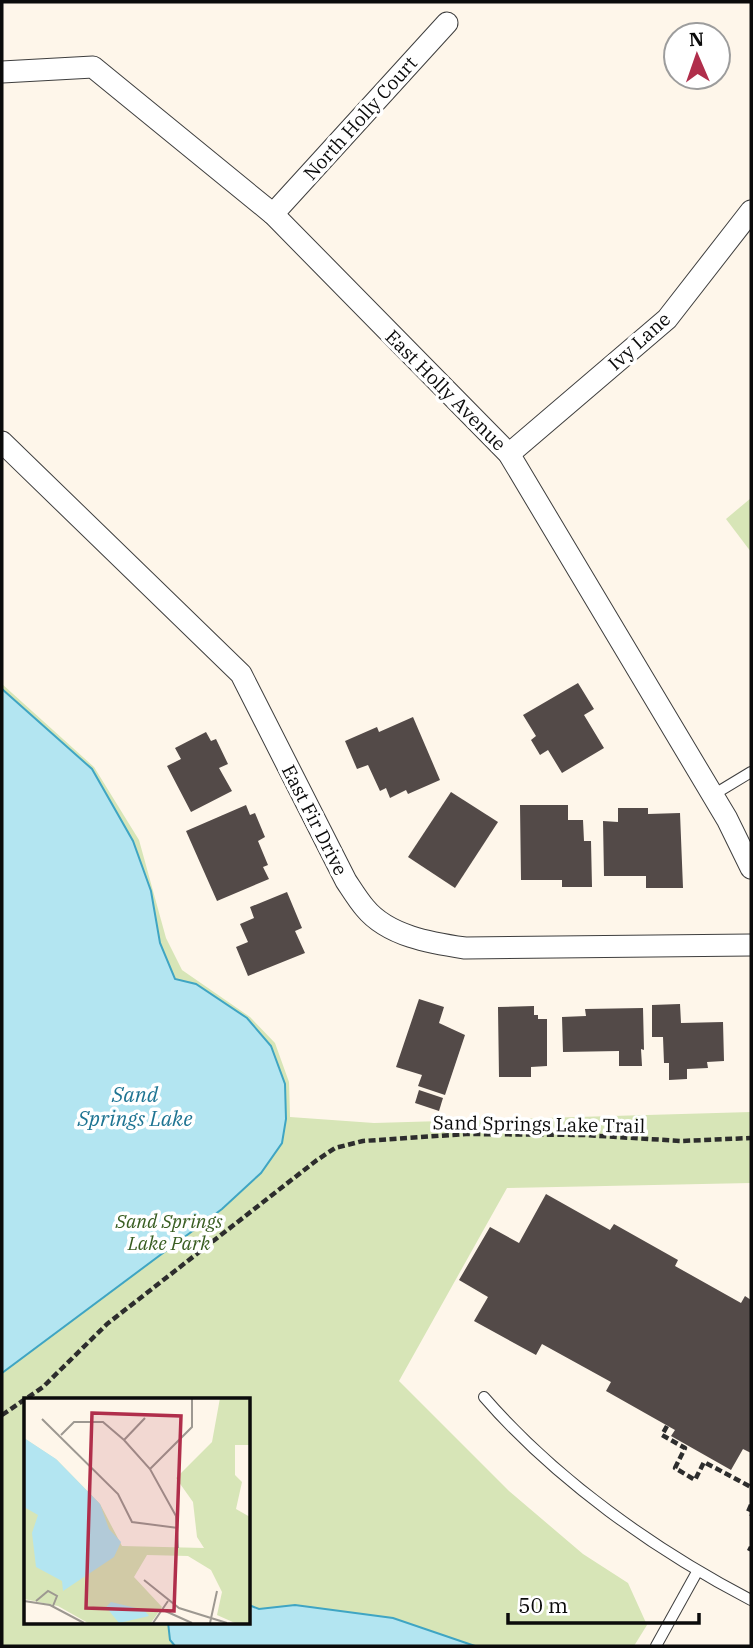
<svg xmlns="http://www.w3.org/2000/svg" width="753" height="1648" viewBox="0 0 753 1648" font-family="'IBM Plex Serif',serif">
<style>
.green{fill:#d7e5b7;fill-rule:evenodd}
.water{fill:#b3e5f1;stroke:#3fa5c3;stroke-width:2}
.building{fill:#534a48}
.lines{fill:none;stroke-linecap:round;stroke-linejoin:round}
.lane-casing{stroke:#3e3e3e;stroke-width:12}
.street-casing{stroke:#3e3e3e;stroke-width:23}
.path{stroke:#2d2d2d;stroke-width:4.5;stroke-dasharray:7 3.5;stroke-linecap:butt}
.lane{stroke:#fff;stroke-width:10}
.street{stroke:#fff;stroke-width:21}
.labels{text-anchor:middle;dominant-baseline:central;stroke-width:7;stroke-linejoin:round;paint-order:stroke}
.street-label{font-size:19px;fill:#0b0b0b;stroke:#fff}
.park-label{font-size:19px;font-style:italic;fill:#385d21;stroke:#fff}
.water-label{font-size:21px;font-style:italic;fill:#1e7492;stroke:#fff}
.inset-road{fill:none;stroke:#9d9891;stroke-width:2}
.view{fill:#b02e4b;fill-opacity:0.15;stroke:#b02e4b;stroke-width:3.5}
.inset-edge{fill:none;stroke:#0b0b0b;stroke-width:3.5}
</style>
<rect width="100%" height="100%" fill="#fef6ea"/>
<g class="green">
<polygon points="751,498 751,552 726,519"/>
<path d="M2 684 94 767 139 840 166 938 182 970 250 1017 275 1043 289 1082 290 1117 374 1123 751 1112V1183L507 1188 399 1381 509 1491 583 1554 628 1583 647 1625 634 1646H2ZM26 1400H248V1622H26Z"/>
</g>
<g class="water">
<polygon points="2,689 92,769 133,841 151,891 160,943 175,979 196,984 247,1018 271,1046 285,1084 286,1119 282,1143 261,1173 222,1209 2,1373"/>
<polygon points="249,1605 259,1609 295,1605 393,1618 475,1646 175,1646 170,1640 168,1622 248,1622"/>
</g>
<g class="building">
<polygon points="578,683 594,709 584,715 604,748 562,773 548,750 540,755 531,740 536,736 523,715"/>
<polygon points="413,717 440,780 408,794 406,790 390,798 386,788 380,791 368,765 357,769 345,741 377,727 379,732"/>
<polygon points="206,732 211,741 216,739 228,764 219,768 232,791 191,812 167,766 181,759 175,748"/>
<polygon points="451,792 498,822 455,888 408,857"/>
<polygon points="246,805 250,815 255,813 265,837 258,841 268,865 263,867 269,879 217,901 186,831"/>
<polygon points="520,805 568,805 568,820 583,820 584,841 591,841 592,887 562,887 562,880 521,880"/>
<polygon points="618,808 648,808 648,814 680,813 683,888 646,888 646,876 604,876 603,821 618,822"/>
<polygon points="287,892 302,928 295,931 305,953 248,976 236,947 248,942 240,924 254,918 250,907"/>
<polygon points="419,999 444,1007 439,1023 465,1035 445,1095 418,1086 422,1075 396,1067"/>
<polygon points="680,1004 681,1023 723,1022 724,1061 707,1062 708,1068 687,1069 687,1079 669,1080 669,1063 664,1063 663,1037 652,1037 652,1005"/>
<polygon points="534,1006 534,1015 538,1015 538,1019 547,1019 547,1066 531,1067 531,1077 499,1077 498,1007"/>
<polygon points="643,1008 644,1050 641,1049 642,1066 619,1066 619,1051 563,1052 562,1017 586,1016 585,1009"/>
<polygon points="419,1090 443,1098 439,1111 415,1103"/>
<polygon points="546,1194 610,1230 614,1224 678,1260 675,1266 741,1303 745,1296 751,1300 751,1453 743,1449 731,1470 671,1436 675,1430 606,1391 611,1382 542,1344 536,1355 474,1321 488,1297 459,1280 490,1227 519,1243"/>
</g>
<g class="lines">
<g class="lane-casing">
<g id="lane">
<polyline points="713,795 751,772"/>
<path d="M484 1397C556 1480 655 1550 751 1600"/>
<polyline points="656,1646 697,1572"/>
</g>
</g>
<g class="street-casing">
<g id="street">
<polyline points="2,72 93,67 273,214 509,454 727,819 751,868"/>
<polyline points="273,214 447,23"/>
<path d="M2 442 241 674 346 881C352 890 358 900 365 908 388 936 431 943 465 948L751 945"/>
<polyline points="509,454 667,319 751,211"/>
</g>
</g>
<g class="path">
<polyline points="2,1415 43,1387 107,1324 317,1160 335,1148 363,1141 466,1134 585,1135 681,1141 751,1138"/>
<polyline points="667,1426 662,1435 685,1448 675,1468 695,1480 704,1462 751,1487"/>
<polyline points="751,1505 748,1512 751,1514"/>
<polyline points="749,1551 751,1547"/>
</g>
<use href="#lane" class="lane"/>
<use href="#street" class="street"/>
</g>
<g class="labels">
<g class="street-label">
<text transform="translate(360 118) rotate(-48)">North Holly Court</text>
<text transform="translate(639 341) rotate(-42)">Ivy Lane</text>
<text transform="translate(446 390) rotate(45)">East Holly Avenue</text>
<text transform="translate(315 820) rotate(63)">East Fir Drive</text>
<text transform="translate(539 1124) rotate(1)">Sand Springs Lake Trail</text>
</g>
<g class="park-label">
<text x="169" y="1221">Sand Springs<tspan x="169" dy="22">Lake Park</tspan></text>
</g>
<g class="water-label">
<text x="135" y="1094">Sand<tspan x="135" dy="24">Springs Lake</tspan></text>
</g>
</g>
<g transform="translate(24 1398)">
<rect width="226" height="226" fill="#fef6ea"/>
<path d="M196 0H226V47H211V77L218 84 212 111 226 119V225H211L193 217 198 194 187 172 164 158 123 157 110 179 138 209 127 225H64L34 208 0 201V40L33 62 76 106 98 148 180 150 173 139 169 104 152 80 188 44Z" fill="#d7e5b7"/>
<path d="M0 40 32 61 76 106 85 131 97 144 90 159 39 193 38 183 12 169 8 135 14 117 0 109ZM87 204 120 212 125 218 95 225 82 209Z" fill="#b3e5f1"/>
<path class="inset-road" d="M18 21 94 96 108 124 154 130M37 37 50 24H79L100 42 126 71 152 118 154 150M100 42 121 20M126 71 168 29V0M120 182 155 210 203 225M0 203 26 207 60 225M12 203 24 193 33 198 29 208M139 212 168 225M129 225 144 203M186 225 193 193"/>
<path class="view" d="M68 15 157 18 150 213 62 210Z"/>
<rect width="226" height="226" class="inset-edge"/>
</g>
<rect width="753" height="1648" fill="none" stroke="#0b0b0b" stroke-width="7"/>
<g transform="translate(697 56) rotate(358)"><circle r="33" fill="#ffffff" stroke="#9d9d9d" stroke-width="2"/>
<path d="M0-5L12 26L0 18L-12 26Z" fill="#b02e4b"/>
<text y="-10" font-size="19" font-weight="bold" text-anchor="middle" fill="#0b0b0b">N</text>
</g>
<path d="M508 1613v10h191v-10" fill="none" stroke="#0b0b0b" stroke-width="3.5"/>
<text x="518" y="1613" font-size="21" fill="#0b0b0b" stroke="#ffffff" stroke-width="5" paint-order="stroke">50 m</text>
</svg>
